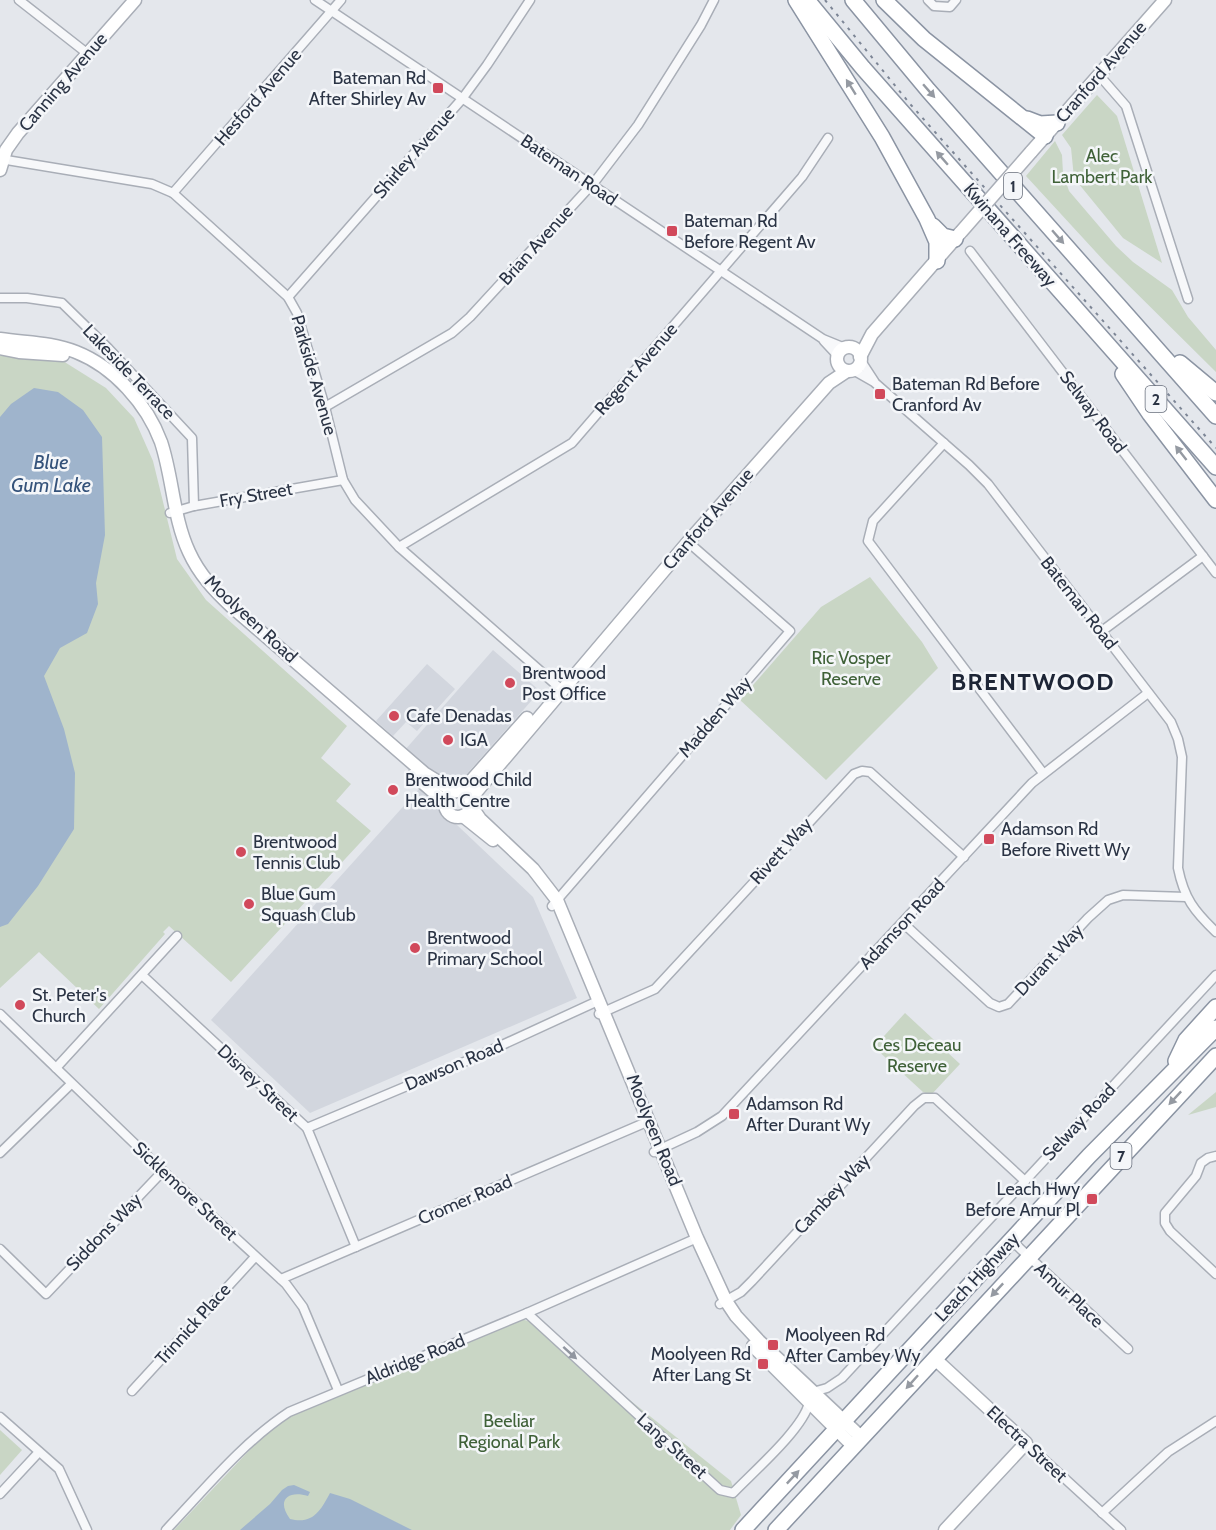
<svg xmlns="http://www.w3.org/2000/svg" width="1216" height="1530" viewBox="0 0 1216 1530" font-family="Cabin,sans-serif">
<style>
.built{fill:#d2d6de}
.green{fill:#c9d6c5}
.water{fill:#9fb4cc}
.lines{fill:none;stroke-linecap:round;stroke-linejoin:round}
.street-casing{stroke:#a9aeb7;stroke-width:11}
.secondary-casing{stroke:#a9aeb7;stroke-width:15}
.highway-casing{stroke:#8b94a3;stroke-width:18}
.street{stroke:#f7f8fa;stroke-width:8}
.secondary{stroke:#fff;stroke-width:12}
.highway{stroke:#fff;stroke-width:15}
.rail{stroke:#7d8696;stroke-width:2;stroke-dasharray:3 6;stroke-linecap:butt}
.secondary-bridge-casing{stroke:#a9aeb7;stroke-width:15;stroke-linecap:butt}
.secondary-bridge{stroke:#fff;stroke-width:12}
.oneway{fill:#959aa2}
.oneway2{fill:#9196a0}
.poi-dot{fill:#d1495b;stroke:#f4f6f9;stroke-width:2}
.labels{text-anchor:middle;dominant-baseline:central;stroke-width:5;stroke-linejoin:round;paint-order:stroke}
.shield{fill:#f4f6f9;stroke:#676e7b;stroke-width:1.5}
.shield-label{font-size:16px;font-weight:bold;fill:#2b3445}
.street-label{font-size:18px;fill:#2b3445;stroke:#f4f6f9}
.poi-label{font-size:18px;fill:#2b3445;stroke:#f4f6f9;text-anchor:start}
.park-label{font-size:18px;fill:#3f6138;stroke:#f4f6f9}
.water-label{font-size:20px;font-style:italic;fill:#34527a;stroke:#f4f6f9}
.district-label{font-size:24px;font-weight:bold;letter-spacing:1.5px;fill:#1d2536;stroke:#f4f6f9}
</style>
<rect width="100%" height="100%" fill="#e4e7ec"/>
<g class="built">
<polygon points="493,650 540,691 464,777 448,783 404,751"/>
<polygon points="427,664 455,689 417,731 406,722 393,736 376,721"/>
<polygon points="419,789 533,897 577,998 310,1113 211,1020"/>
</g>
<g class="green">
<polygon points="1097,95 1117,116 1162,263 1123,238 1074,178 1071,148 1062,135"/>
<polygon points="1055,141 1062,155 1063,173 1069,191 1116,246 1133,262 1172,290 1188,317 1216,350 1216,372 1106,263 1026,176"/>
<polygon points="0,356 55,356 106,388 134,418 153,461 177,559 206,600 347,726 321,758 351,784 336,801 371,831 231,982 169,926 163,932 165,934 99,1009 39,952 0,988"/>
<polygon points="870,577 922,642 938,668 826,780 740,700 821,607"/>
<polygon points="905,1013 960,1064 931,1095 923,1092 874,1047"/>
<polygon points="1216,1092 1216,1107 1188,1115"/>
<polygon points="521,1319 528,1321 541,1329 731,1481 741,1515 730,1530 174,1530 262,1437 293,1415"/>
<polygon points="0,1430 22,1450 0,1475"/>
</g>
<g class="water">
<polygon points="34,388 58,392 83,410 102,437 105,535 96,583 98,604 87,633 60,648 44,676 64,729 75,773 74,829 38,886 8,924 0,927 0,417 11,404"/>
<path d="M294 1485 310 1492 308 1496C288 1490 276 1500 290 1519 313 1525 321 1510 330 1493L350 1499 412 1530H240L270 1504 282 1490 288 1486Z"/>
</g>
<g class="lines">
<g class="street-casing">
<g id="street">
<polyline points="19,0 88,54"/>
<polyline points="315,0 823,339 845,348"/>
<polyline points="928,0 934,6 950,7 956,0"/>
<polyline points="1099,75 1126,106 1188,299"/>
<polyline points="0,159 152,184 173,193 288,297 297,313 325,407 343,480 355,500 399,547 562,690"/>
<polyline points="173,193 341,0"/>
<polyline points="970,251 1216,573"/>
<polyline points="288,297 462,99 487,65 530,0"/>
<polyline points="0,298 27,298 62,303 108,348 192,438 194,506"/>
<polyline points="824,341 838,356"/>
<polyline points="861,361 874,381"/>
<path d="M853 370 874 382 969 465 988 484 1171 722 1178 739 1182 757 1178 868C1184 898 1194 911 1216 932"/>
<polyline points="325,407 452,333 470,317 596,180 638,125 701,25 714,0"/>
<polyline points="944,443 873,521 868,541 1043,773"/>
<polyline points="170,513 194,506 343,480"/>
<polyline points="399,547 572,443 802,177 828,138"/>
<polyline points="1102,631 1203,556"/>
<polyline points="552,906 790,631 688,542"/>
<polyline points="903,923 990,1003 999,1007 1008,1004 1088,918 1108,900 1123,895 1186,897"/>
<polyline points="142,975 307,1128 356,1247"/>
<polyline points="0,1014 163,1171 286,1284 303,1307 338,1390"/>
<polyline points="599,1014 655,989 854,774 862,771 870,772 964,857"/>
<polyline points="56,1068 177,936"/>
<polyline points="307,1128 476,1057 600,1000"/>
<polyline points="654,1152 697,1132 722,1116 1032,783 1148,693"/>
<polyline points="0,1153 71,1084"/>
<polyline points="1216,1156 1208,1158 1201,1163 1196,1176 1165,1213 1165,1223 1170,1231 1216,1274"/>
<polyline points="1011,1240 1128,1349"/>
<polyline points="0,1249 46,1294 163,1171"/>
<polyline points="281,1279 649,1121"/>
<polyline points="720,1304 741,1292 752,1281 914,1106 924,1098 935,1098 1025,1181"/>
<path d="M527 1313 720 1490 733 1493C752 1473 803 1429 809 1403"/>
<polyline points="132,1391 255,1257"/>
<polyline points="813,1392 827,1388 842,1378 1216,975"/>
<polyline points="0,1417 59,1469 87,1530"/>
<polyline points="1026,1443 1121,1530"/>
<polyline points="0,1494 39,1452"/>
<polyline points="1102,1513 1168,1452 1216,1421"/>
<path d="M166 1530C205 1489 242 1443 289 1412L527 1313 697 1238"/>
</g>
</g>
<g class="secondary-casing">
<g id="secondary">
<polyline points="1031,152 1165,0"/>
<polyline points="0,170 6,150 18,133 135,0"/>
<path d="M0 339C26 343 51 342 76 352 114 367 147 404 161 442 173 478 173 518 189 552 199 574 214 590 231 606L424 773 453 791"/>
<circle cx="849" cy="359" r="12"/>
<polyline points="0,348 19,352 63,355"/>
<polyline points="860,357 872,334 960,233"/>
<polyline points="414,775 445,802"/>
<circle cx="458" cy="804" r="13"/>
<polyline points="462,791 527,718"/>
<polyline points="471,798 688,542 829,383 847,371"/>
<polyline points="471,806 480,819 533,869 557,900 697,1238 726,1301 736,1316 759,1341 861,1437"/>
<polyline points="463,816 493,840"/>
<polyline points="753,1346 853,1446"/>
<polyline points="934,1358 1026,1443 945,1530"/>
</g>
</g>
<g class="highway-casing">
<g id="highway">
<polyline points="796,0 882,137 927,219 937,242 937,261"/>
<polyline points="807,0 863,68 1216,467"/>
<polyline points="853,0 928,90 1216,416"/>
<polyline points="884,0 924,39 1045,136"/>
<polyline points="1027,119 1040,124 1057,123"/>
<polyline points="933,226 943,236 955,239"/>
<polyline points="1180,363 1216,393"/>
<polyline points="1123,374 1150,414 1216,500"/>
<polyline points="1176,1061 1186,1040 1216,1007"/>
<polyline points="743,1530 1089,1156 1216,1028"/>
<polyline points="776,1530 1216,1056"/>
</g>
</g>
<use href="#street" class="street"/>
<use href="#secondary" class="secondary"/>
<use href="#highway" class="highway"/>
<polyline class="rail" points="825,0 911,105 1216,448"/>
<g class="secondary-bridge-casing">
<polyline id="secondary-bridge" points="961,232 1031,152"/>
</g>
<use href="#secondary-bridge" class="secondary-bridge"/>
</g>
<defs><path id="oneway-solid" d="M-6-.8H1V-3.2L6.5 0L1 3.2V.8H-6Z" transform="scale(1.5)"/></defs>
<g class="oneway">
<use href="#oneway-solid" transform="translate(851 87) rotate(-122)"/>
<use href="#oneway-solid" transform="translate(929 91) rotate(49)"/>
<use href="#oneway-solid" transform="translate(942 158) rotate(-131)"/>
<use href="#oneway-solid" transform="translate(1058 237) rotate(49)"/>
<use href="#oneway-solid" transform="translate(1181 453) rotate(-128)"/>
<use href="#oneway-solid" transform="translate(1175 1098) rotate(133)"/>
<use href="#oneway-solid" transform="translate(997 1290) rotate(133)"/>
<use href="#oneway-solid" transform="translate(912 1382) rotate(132)"/>
<use href="#oneway-solid" transform="translate(793 1477) rotate(-47)"/>
</g>
<use class="oneway2" href="#oneway-solid" transform="translate(570 1353) rotate(42)"/>
<g class="poi-dot">
<rect x="432" y="82" width="12" height="12" rx="3"/>
<rect x="666" y="225" width="12" height="12" rx="3"/>
<rect x="874" y="388" width="12" height="12" rx="3"/>
<circle cx="510" cy="683" r="6"/>
<circle cx="394" cy="716" r="6"/>
<circle cx="448" cy="740" r="6"/>
<circle cx="393" cy="790" r="6"/>
<rect x="983" y="833" width="12" height="12" rx="3"/>
<circle cx="241" cy="852" r="6"/>
<circle cx="249" cy="904" r="6"/>
<circle cx="415" cy="948" r="6"/>
<circle cx="20" cy="1005" r="6"/>
<rect x="728" y="1108" width="12" height="12" rx="3"/>
<rect x="1086" y="1193" width="12" height="12" rx="3"/>
<rect x="767" y="1339" width="12" height="12" rx="3"/>
<rect x="757" y="1358" width="12" height="12" rx="3"/>
</g>
<g class="labels">
<g class="shield">
<rect x="1004" y="173" width="18" height="26" rx="4.5"/>
<rect x="1145.5" y="386" width="21" height="26" rx="4.5"/>
<rect x="1110.5" y="1143" width="21" height="26" rx="4.5"/>
</g>
<g class="shield-label">
<text x="1013" y="186">1</text>
<text x="1156" y="399">2</text>
<text x="1121" y="1156">7</text>
</g>
<g class="street-label">
<text transform="translate(1101 72) rotate(-49)">Cranford Avenue</text>
<text transform="translate(63 82) rotate(-49)">Canning Avenue</text>
<text transform="translate(258 97) rotate(-49)">Hesford Avenue</text>
<text transform="translate(414 153) rotate(-49)">Shirley Avenue</text>
<text transform="translate(569 170) rotate(34)">Bateman Road</text>
<text transform="translate(1010 235) rotate(49)">Kwinana Freeway</text>
<text transform="translate(536 245) rotate(-48)">Brian Avenue</text>
<text transform="translate(636 369) rotate(-49)">Regent Avenue</text>
<text transform="translate(129 372) rotate(46)">Lakeside Terrace</text>
<text transform="translate(314 375) rotate(74)">Parkside Avenue</text>
<text transform="translate(1093 412) rotate(53)">Selway Road</text>
<text transform="translate(256 495) rotate(-10)">Fry Street</text>
<text transform="translate(708 519) rotate(-49)">Cranford Avenue</text>
<text transform="translate(1079 603) rotate(52)">Bateman Road</text>
<text transform="translate(251 619) rotate(43)">Moolyeen Road</text>
<text transform="translate(715 717) rotate(-49)">Madden Way</text>
<text transform="translate(781 851) rotate(-48)">Rivett Way</text>
<text transform="translate(902 924) rotate(-47)">Adamson Road</text>
<text transform="translate(1049 960) rotate(-47)">Durant Way</text>
<text transform="translate(454 1065) rotate(-23)">Dawson Road</text>
<text transform="translate(258 1083) rotate(43)">Disney Street</text>
<text transform="translate(1079 1122) rotate(-47)">Selway Road</text>
<text transform="translate(654 1130) rotate(68)">Moolyeen Road</text>
<text transform="translate(185 1191) rotate(43)">Sicklemore Street</text>
<text transform="translate(832 1194) rotate(-47)">Cambey Way</text>
<text transform="translate(465 1200) rotate(-23)">Cromer Road</text>
<text transform="translate(104 1232) rotate(-46)">Siddons Way</text>
<text transform="translate(977 1277) rotate(-47)">Leach Highway</text>
<text transform="translate(1069 1295) rotate(43)">Amur Place</text>
<text transform="translate(193 1324) rotate(-48)">Trinnick Place</text>
<text transform="translate(415 1359) rotate(-22)">Aldridge Road</text>
<text transform="translate(1027 1444) rotate(43)">Electra Street</text>
<text transform="translate(672 1446) rotate(42)">Lang Street</text>
</g>
<g class="poi-label">
<text x="426" y="78" text-anchor="end">Bateman Rd<tspan x="426" dy="21">After Shirley Av</tspan></text>
<text x="684" y="221">Bateman Rd<tspan x="684" dy="21">Before Regent Av</tspan></text>
<text x="892" y="384">Bateman Rd Before<tspan x="892" dy="21">Cranford Av</tspan></text>
<text x="522" y="673">Brentwood<tspan x="522" dy="21">Post Office</tspan></text>
<text x="406" y="716">Cafe Denadas</text>
<text x="460" y="740">IGA</text>
<text x="405" y="780">Brentwood Child<tspan x="405" dy="21">Health Centre</tspan></text>
<text x="1001" y="829">Adamson Rd<tspan x="1001" dy="21">Before Rivett Wy</tspan></text>
<text x="253" y="842">Brentwood<tspan x="253" dy="21">Tennis Club</tspan></text>
<text x="261" y="894">Blue Gum<tspan x="261" dy="21">Squash Club</tspan></text>
<text x="427" y="938">Brentwood<tspan x="427" dy="21">Primary School</tspan></text>
<text x="32" y="995">St. Peter's<tspan x="32" dy="21">Church</tspan></text>
<text x="746" y="1104">Adamson Rd<tspan x="746" dy="21">After Durant Wy</tspan></text>
<text x="1080" y="1189" text-anchor="end">Leach Hwy<tspan x="1080" dy="21">Before Amur Pl</tspan></text>
<text x="785" y="1335">Moolyeen Rd<tspan x="785" dy="21">After Cambey Wy</tspan></text>
<text x="751" y="1354" text-anchor="end">Moolyeen Rd<tspan x="751" dy="21">After Lang St</tspan></text>
</g>
<g class="park-label">
<text x="1102" y="156">Alec<tspan x="1102" dy="21">Lambert Park</tspan></text>
<text x="851" y="658">Ric Vosper<tspan x="851" dy="21">Reserve</tspan></text>
<text x="917" y="1045">Ces Deceau<tspan x="917" dy="21">Reserve</tspan></text>
<text x="509" y="1421">Beeliar<tspan x="509" dy="21">Regional Park</tspan></text>
</g>
<g class="water-label">
<text x="51" y="462">Blue<tspan x="51" dy="23">Gum Lake</tspan></text>
</g>
<g class="district-label">
<text x="1033" y="681">BRENTWOOD</text>
</g>
</g>
</svg>
